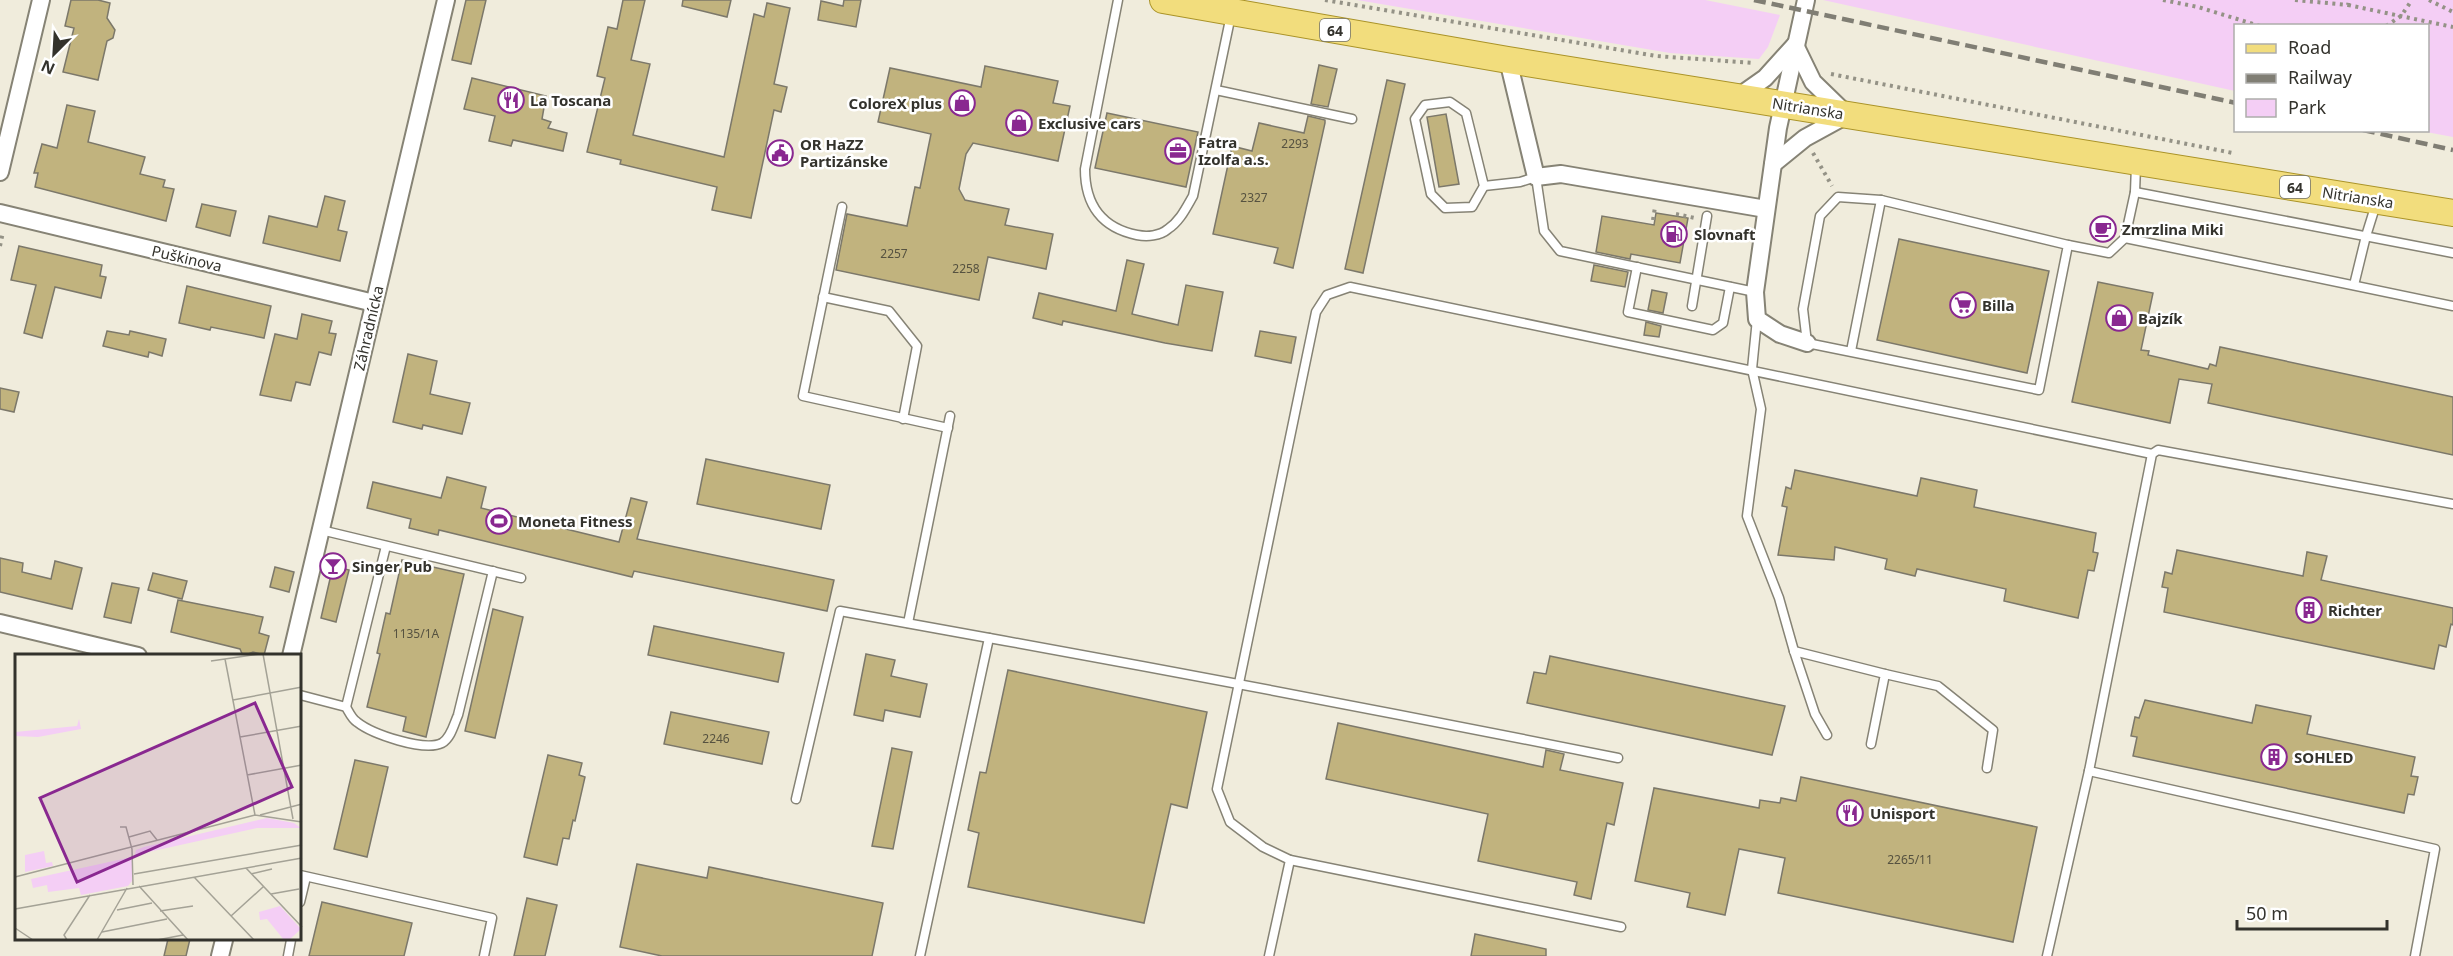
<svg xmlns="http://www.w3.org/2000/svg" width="2453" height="956" viewBox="0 0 2453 956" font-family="'Noto Sans',sans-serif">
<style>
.green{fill:#f4cef5}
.building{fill:#c1b37e;stroke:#7c786a;stroke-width:1.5}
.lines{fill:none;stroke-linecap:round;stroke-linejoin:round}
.lane-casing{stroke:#868375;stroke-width:11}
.street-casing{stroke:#868375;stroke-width:20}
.primary-casing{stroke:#aa9328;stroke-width:28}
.path{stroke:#949286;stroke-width:4;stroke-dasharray:3 4.5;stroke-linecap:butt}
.lane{stroke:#fff;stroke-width:8}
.street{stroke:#fff;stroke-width:16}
.primary{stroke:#f2dd7d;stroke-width:26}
.rail{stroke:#807e74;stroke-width:4.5;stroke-dasharray:12 6;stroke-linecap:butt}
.labels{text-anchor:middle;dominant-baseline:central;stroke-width:5;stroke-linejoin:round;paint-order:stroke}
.number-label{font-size:12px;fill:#565240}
.shield{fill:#fff;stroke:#70706b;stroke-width:1.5}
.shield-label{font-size:14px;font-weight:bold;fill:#33322c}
.poi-label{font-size:15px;font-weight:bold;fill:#33322c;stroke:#fff;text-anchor:start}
.street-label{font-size:15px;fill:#33322c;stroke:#fff}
.inset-road{fill:none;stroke:#a4a296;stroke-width:1.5}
.view{fill:#892890;fill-opacity:0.15;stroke:#892890;stroke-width:3}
.inset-edge{fill:none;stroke:#33322c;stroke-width:3}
</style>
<rect width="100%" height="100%" fill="#f0ecdc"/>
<g class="green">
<polygon points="1357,0 1705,0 1780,15 1768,47 1759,59 1670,53"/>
<polygon points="1823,0 2453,0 2453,137 2421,131 2428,130 2428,26 2236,26 2235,91"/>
</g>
<g class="building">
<polygon points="71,0 98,0 110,3 107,18 115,30 113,38 107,41 98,80 63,72 74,28 65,26"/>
<polygon points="466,0 486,0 471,64 452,60"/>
<polygon points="623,0 645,0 631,60 650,64 633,135 724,157 754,14 764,17 767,3 790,8 774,84 787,87 781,112 774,110 751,218 712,210 717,187 620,164 621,160 587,152 605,78 597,76 608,27 617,29"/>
<polygon points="683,0 731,0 727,17 682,6"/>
<polygon points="844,0 861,0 856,27 818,20 821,1 843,6"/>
<polygon points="1319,65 1337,69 1328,107 1311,104"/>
<polygon points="985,66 1058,81 1053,103 1070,106 1058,161 973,143 966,154 959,189 965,200 1009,209 1005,225 1053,234 1046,269 988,257 979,300 836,270 847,214 907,226 915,187 920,188 931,134 878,122 890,68 981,87"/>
<polygon points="472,78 546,96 542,119 551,122 548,128 567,133 563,151 513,140 511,146 489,141 495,116 464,109"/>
<polygon points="1387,80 1405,84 1363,273 1345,269"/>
<polygon points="67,105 95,111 88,142 145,157 140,174 165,180 163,187 174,189 166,221 35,187 38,173 34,173 42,144 57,148"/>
<polygon points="1107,113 1198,132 1186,187 1095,168"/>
<polygon points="1446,114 1459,184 1439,187 1427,117"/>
<polygon points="1308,116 1325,120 1325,123 1293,268 1274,263 1278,248 1213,234 1232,146 1252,151 1259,123 1304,133"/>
<polygon points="325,196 345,201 338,230 347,232 340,261 263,243 269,216 317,227"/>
<polygon points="202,204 236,211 230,236 196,227"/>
<polygon points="1656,213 1688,218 1680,263 1631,254 1630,259 1596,252 1602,216 1654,225"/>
<polygon points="1899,239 2049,271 2027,373 1877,340"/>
<polygon points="19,246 102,265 100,276 106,277 101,298 55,287 42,338 24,333 36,285 11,280"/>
<polygon points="1127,260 1144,264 1132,314 1178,325 1186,285 1223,292 1212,351 1165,343 1063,321 1062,325 1033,318 1039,293 1116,311"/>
<polygon points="1594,265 1628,272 1625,287 1591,281"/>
<polygon points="2098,282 2153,293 2141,350 2149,351 2148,355 2208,369 2210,364 2216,366 2220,347 2453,397 2453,455 2208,403 2212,384 2179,379 2170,423 2072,402"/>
<polygon points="187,286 271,306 264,338 211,327 210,330 179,323"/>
<polygon points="1652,290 1667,293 1663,313 1648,310"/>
<polygon points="302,314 332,321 329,333 336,334 331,355 319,352 310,385 296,382 291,401 260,395 275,334 297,339"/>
<polygon points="1646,322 1661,326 1659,337 1644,335"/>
<polygon points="107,331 129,335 130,331 166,339 162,356 149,352 148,357 103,346"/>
<polygon points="1260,331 1296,337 1291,363 1255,356"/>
<polygon points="408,354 437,361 430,394 470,403 462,434 423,425 422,429 393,422"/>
<polygon points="0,388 19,392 14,412 0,409"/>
<polygon points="706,459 830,485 821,529 697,504"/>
<polygon points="1795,470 1917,496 1921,478 1977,490 1974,507 2096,533 2093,552 2098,553 2094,571 2088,570 2078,618 2004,601 2006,589 1917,569 1915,576 1885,569 1887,559 1835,547 1834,560 1778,555 1787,507 1782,506 1786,487 1791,489"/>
<polygon points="447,477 486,487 481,508 619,542 631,498 647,502 637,539 834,580 827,611 634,571 632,577 439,530 438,535 409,528 411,519 367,508 373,482 441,498"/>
<polygon points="2177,550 2303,576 2307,552 2327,556 2321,580 2453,608 2453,625 2451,624 2446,647 2439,645 2434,669 2164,612 2168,588 2162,587 2165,572 2172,574"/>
<polygon points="0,558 23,563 22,572 51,579 55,561 82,568 72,609 0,592"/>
<polygon points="402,560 464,574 426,737 403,731 406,717 367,707 380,654 377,653 386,613 390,614"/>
<polygon points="333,566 349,570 336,622 321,618"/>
<polygon points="275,567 294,572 289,592 270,587"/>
<polygon points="153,573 187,581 182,599 148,590"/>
<polygon points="112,583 139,588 131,623 104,617"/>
<polygon points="178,600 263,617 259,633 269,636 264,655 253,652 243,656 240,649 171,632"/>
<polygon points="493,609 523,617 495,738 465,731"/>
<polygon points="654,626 784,653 778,682 648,655"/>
<polygon points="866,654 895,660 891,676 927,684 920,717 885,710 883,721 854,715"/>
<polygon points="1550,656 1785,706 1772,755 1527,703 1534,672 1546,674"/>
<polygon points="1008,670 1207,712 1187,808 1171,804 1144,923 968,887 979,833 968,830 980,772 986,773"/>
<polygon points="2145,700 2252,723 2256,705 2311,716 2307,734 2415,757 2411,776 2418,777 2414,795 2408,794 2404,813 2133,756 2137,737 2131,736 2135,717 2139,718"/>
<polygon points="671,712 769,732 762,764 664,744"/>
<polygon points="1338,723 1543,767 1546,750 1564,754 1560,770 1623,783 1614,825 1607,823 1591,899 1574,895 1577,882 1478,861 1488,814 1326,779"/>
<polygon points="892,748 912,752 893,849 872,846"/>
<polygon points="548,755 582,763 579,775 585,777 575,821 573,820 569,839 563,838 557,865 524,857"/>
<polygon points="355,760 388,767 367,857 334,849"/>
<polygon points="1801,777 2037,827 2013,942 1778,893 1785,858 1739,849 1725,915 1687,907 1690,893 1635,881 1654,788 1759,808 1760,800 1780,803 1781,798 1796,801"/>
<polygon points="637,864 707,878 709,867 883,903 872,956 662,956 620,947"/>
<polygon points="527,898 557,905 545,956 514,956"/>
<polygon points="322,902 412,923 404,956 309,956"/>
<polygon points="1475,934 1546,949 1546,956 1471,956"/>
<polygon points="168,939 190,939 186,956 164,956"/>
</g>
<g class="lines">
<g class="lane-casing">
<g id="lane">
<path d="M1118 0 1085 169C1085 205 1102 228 1137 235 1147 237 1160 236 1168 229 1180 221 1186 208 1193 196L1231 15"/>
<polyline points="1216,90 1352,119"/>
<polygon points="1450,102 1466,113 1484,186 1472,207 1445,208 1431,194 1415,119 1425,105"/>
<polyline points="2136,166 2135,192 2125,238 2453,306"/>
<polyline points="1484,186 1520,182 1536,177 1544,231 1560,251 1755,292"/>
<polyline points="2135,192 2453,253"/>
<polygon points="1838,197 1881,200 2068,245 2039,390 1807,343 1803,309 1820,216"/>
<polyline points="842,207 803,396 948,428"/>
<polyline points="2068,245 2109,253 2125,238"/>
<polyline points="1637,267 1628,312 1713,330 1723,323 1730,287"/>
<polyline points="2354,285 2366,236 2376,204"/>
<polyline points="823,297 889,311 917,346 903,419"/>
<polyline points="1692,306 1707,216"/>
<polyline points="1757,319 1752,369 1761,409 1747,516 1779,598 1794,651 1815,714 1827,735"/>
<polyline points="1851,351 1881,200"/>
<polyline points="321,530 521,578"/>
<polyline points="908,623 950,416"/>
<polyline points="1794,651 1885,674 1871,744"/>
<polyline points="1885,674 1938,686 1993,730 1987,768"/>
<path d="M300 695 346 707C349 712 352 719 357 722 372 734 424 752 442 743 451 738 454 724 458 715L493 571"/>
<polyline points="346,707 386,546"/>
<polyline points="2089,771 2435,849 2415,956"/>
<polyline points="796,799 840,611 989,638"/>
<polyline points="1290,860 1621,927"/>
<polyline points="300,875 492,918 484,956"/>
<polyline points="300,902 306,877"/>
<polyline points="288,956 291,940"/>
<path d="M920 956 989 638C1199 676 1409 716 1618 758"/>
<polyline points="1269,956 1290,860 1263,847 1230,822 1217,789 1316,312 1327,295 1350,287 2152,454"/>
<polyline points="2047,956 2089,771 2152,454 2158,450 2453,504"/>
</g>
</g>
<g class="street-casing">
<g id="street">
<polyline points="1806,0 1778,128 1755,292 1757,319 1780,334 1807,343"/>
<polyline points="1508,60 1536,177 1561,174 1766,209"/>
<polyline points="1738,97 1765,78 1794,46"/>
<polyline points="1773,164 1805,138 1847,115 1813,82 1795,45"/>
<polyline points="0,172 41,0"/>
<polyline points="0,213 374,303"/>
<polyline points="0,623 138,656"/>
<polyline points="291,656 446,0"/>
<polyline points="220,956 224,940"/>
</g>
</g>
<g class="primary-casing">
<polyline id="primary" points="1163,0 1508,60 2453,213"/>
</g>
<g class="path">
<polyline points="1325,0 1656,56 1754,63"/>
<polyline points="2163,0 2198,7 2260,26"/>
<polyline points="2295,0 2348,5 2349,0"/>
<polyline points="2429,0 2453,12"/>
<polyline points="2348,5 2453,27"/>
<polyline points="2386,26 2401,16 2412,0"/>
<polyline points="1831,74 2233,153"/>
<polyline points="1813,153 1832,186"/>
<polyline points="1676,214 1695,218"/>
<polyline points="1653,220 1655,207"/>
<polyline points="0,246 3,232"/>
</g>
<use href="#lane" class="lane"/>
<use href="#street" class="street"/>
<use href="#primary" class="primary"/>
<g class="rail">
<polyline points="1754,0 2236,103"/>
<polyline points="2363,130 2453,150"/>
</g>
</g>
<defs>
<g id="restaurant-ring" transform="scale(1.35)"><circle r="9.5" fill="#fff" stroke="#892890" stroke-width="1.5"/><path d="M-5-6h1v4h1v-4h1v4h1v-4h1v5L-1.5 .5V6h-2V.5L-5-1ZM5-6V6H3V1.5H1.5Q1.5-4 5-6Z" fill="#892890"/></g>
<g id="shop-ring" transform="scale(1.35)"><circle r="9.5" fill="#fff" stroke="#892890" stroke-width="1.5"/><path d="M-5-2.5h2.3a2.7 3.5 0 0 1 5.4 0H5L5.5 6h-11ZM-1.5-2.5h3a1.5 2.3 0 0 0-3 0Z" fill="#892890"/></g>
<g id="office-ring" transform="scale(1.35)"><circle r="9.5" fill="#fff" stroke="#892890" stroke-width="1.5"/><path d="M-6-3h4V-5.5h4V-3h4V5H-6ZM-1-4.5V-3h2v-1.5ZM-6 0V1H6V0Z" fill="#892890"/></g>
<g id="civic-ring" transform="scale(1.35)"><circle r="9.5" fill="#fff" stroke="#892890" stroke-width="1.5"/><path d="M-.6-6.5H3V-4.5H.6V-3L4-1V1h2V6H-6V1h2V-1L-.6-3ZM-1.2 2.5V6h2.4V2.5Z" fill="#892890"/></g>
<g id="cafe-ring" transform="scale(1.35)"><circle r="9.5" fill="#fff" stroke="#892890" stroke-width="1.5"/><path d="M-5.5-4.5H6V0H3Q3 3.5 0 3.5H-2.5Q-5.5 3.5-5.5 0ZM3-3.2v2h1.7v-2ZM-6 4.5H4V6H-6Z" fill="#892890"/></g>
<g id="fuel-ring" transform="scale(1.35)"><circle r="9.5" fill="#fff" stroke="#892890" stroke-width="1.5"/><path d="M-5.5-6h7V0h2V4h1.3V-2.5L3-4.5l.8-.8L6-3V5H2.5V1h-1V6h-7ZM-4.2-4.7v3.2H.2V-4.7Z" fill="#892890"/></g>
<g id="supermarket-ring" transform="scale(1.35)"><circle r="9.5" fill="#fff" stroke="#892890" stroke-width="1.5"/><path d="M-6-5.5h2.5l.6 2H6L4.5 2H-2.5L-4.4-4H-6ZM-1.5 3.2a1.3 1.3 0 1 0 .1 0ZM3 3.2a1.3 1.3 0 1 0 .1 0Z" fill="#892890"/></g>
<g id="stadium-ring" transform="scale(1.35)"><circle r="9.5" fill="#fff" stroke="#892890" stroke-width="1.5"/><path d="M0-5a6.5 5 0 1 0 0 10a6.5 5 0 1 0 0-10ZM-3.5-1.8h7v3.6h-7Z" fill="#892890"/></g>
<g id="bar-ring" transform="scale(1.35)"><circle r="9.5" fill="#fff" stroke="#892890" stroke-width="1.5"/><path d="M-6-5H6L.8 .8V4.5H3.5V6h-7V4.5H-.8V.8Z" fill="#892890"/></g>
<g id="building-ring" transform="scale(1.35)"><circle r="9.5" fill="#fff" stroke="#892890" stroke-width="1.5"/><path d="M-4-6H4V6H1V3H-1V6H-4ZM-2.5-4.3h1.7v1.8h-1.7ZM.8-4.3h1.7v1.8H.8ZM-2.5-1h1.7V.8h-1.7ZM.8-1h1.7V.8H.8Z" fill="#892890"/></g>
</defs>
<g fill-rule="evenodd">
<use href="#restaurant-ring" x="511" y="100"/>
<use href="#shop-ring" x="962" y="103"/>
<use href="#shop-ring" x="1019" y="123"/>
<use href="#office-ring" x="1178" y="151"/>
<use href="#civic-ring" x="780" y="153"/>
<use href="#cafe-ring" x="2103" y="229"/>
<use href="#fuel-ring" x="1674" y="234"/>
<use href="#supermarket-ring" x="1963" y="305"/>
<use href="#shop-ring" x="2119" y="318"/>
<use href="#stadium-ring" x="499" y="521"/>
<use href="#bar-ring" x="333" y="566"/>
<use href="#building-ring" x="2309" y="610"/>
<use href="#building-ring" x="2274" y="757"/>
<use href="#restaurant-ring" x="1850" y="813"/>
</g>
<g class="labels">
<g class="number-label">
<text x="1295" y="143">2293</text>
<text x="1254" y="197">2327</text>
<text x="894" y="253">2257</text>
<text x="966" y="268">2258</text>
<text x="416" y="633">1135/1A</text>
<text x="716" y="738">2246</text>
<text x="1910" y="859">2265/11</text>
</g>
<g class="shield">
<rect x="1320" y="19" width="30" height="22" rx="4.5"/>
<rect x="2280" y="176" width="30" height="22" rx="4.5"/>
</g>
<g class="shield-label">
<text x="1335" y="30">64</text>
<text x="2295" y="187">64</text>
</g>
<g class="poi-label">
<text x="530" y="100">La Toscana</text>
<text x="942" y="103" text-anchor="end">ColoreX plus</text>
<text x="1038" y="123">Exclusive cars</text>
<text x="1198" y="142">Fatra<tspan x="1198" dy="17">Izolfa a.s.</tspan></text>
<text x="800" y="144">OR HaZZ<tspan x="800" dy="17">Partizánske</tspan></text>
<text x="2122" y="229">Zmrzlina Miki</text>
<text x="1694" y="234">Slovnaft</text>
<text x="1982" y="305">Billa</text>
<text x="2138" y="318">Bajzík</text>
<text x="518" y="521">Moneta Fitness</text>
<text x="352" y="566">Singer Pub</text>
<text x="2328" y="610">Richter</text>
<text x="2294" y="757">SOHLED</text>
<text x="1870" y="813">Unisport</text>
</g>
<g class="street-label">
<text transform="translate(1808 108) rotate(9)">Nitrianska</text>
<text transform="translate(2358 197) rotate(9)">Nitrianska</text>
<text transform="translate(187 258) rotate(13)">Puškinova</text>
<text transform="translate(368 328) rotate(-77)">Záhradnícka</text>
</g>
</g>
<g transform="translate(15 654)">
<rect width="286" height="286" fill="#f0ecdc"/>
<path d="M64 65 66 75 23 83 0 82V78L62 72ZM252 164 279 169 286 174H242L120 201 121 196 129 193ZM29 197 31 209 37 208 38 212 10 218V201ZM117 203V227L113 232 66 241 64 234 33 238 32 231 18 234 16 225ZM265 252 286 275 274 286H269L252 265 245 266 244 258Z" fill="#f4cef5"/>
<path class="inset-road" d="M248 0 278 165M210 5 240 161M196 7 245 0M218 46 287 33M225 83 287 72M232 121 287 111M245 161 287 150M105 173H111L117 195 118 231M114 183 135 177 142 186M231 214 287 273M119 220 287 191M236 220 257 215M0 223 240 161 287 168M179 223 239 286M124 232 173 286M256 240 284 235M0 255 287 204M102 256 137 249M145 257 178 252M216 262 248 233M0 274 18 286M87 278 152 265M52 286 49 281 75 241M82 286 112 234M142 286 168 281"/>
<path class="view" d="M240 49 277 133 62 228 25 144Z"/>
<rect width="286" height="286" class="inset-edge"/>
</g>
<rect x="2234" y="24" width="195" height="108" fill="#ffffff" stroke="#adadab" stroke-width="1.5"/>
<rect x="2246" y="44" width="30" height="9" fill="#f2dd7d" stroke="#adadab" stroke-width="1.5"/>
<text x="2288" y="54" font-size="18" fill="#33322c">Road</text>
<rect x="2246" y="74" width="30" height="9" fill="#807e74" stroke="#adadab" stroke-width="1.5"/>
<text x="2288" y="84" font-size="18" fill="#33322c">Railway</text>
<rect x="2246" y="99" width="30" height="18" fill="#f4cef5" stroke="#adadab" stroke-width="1.5"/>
<text x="2288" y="114" font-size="18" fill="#33322c">Park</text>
<g transform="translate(54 54) rotate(204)" stroke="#ffffff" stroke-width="4.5" paint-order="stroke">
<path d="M0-4.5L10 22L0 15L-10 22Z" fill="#33322c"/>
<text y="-9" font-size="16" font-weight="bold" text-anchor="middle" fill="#33322c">N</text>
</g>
<path d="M2237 920v9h150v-9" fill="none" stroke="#33322c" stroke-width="3"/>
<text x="2246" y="920" font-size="18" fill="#33322c" stroke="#ffffff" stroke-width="4.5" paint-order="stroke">50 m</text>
</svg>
